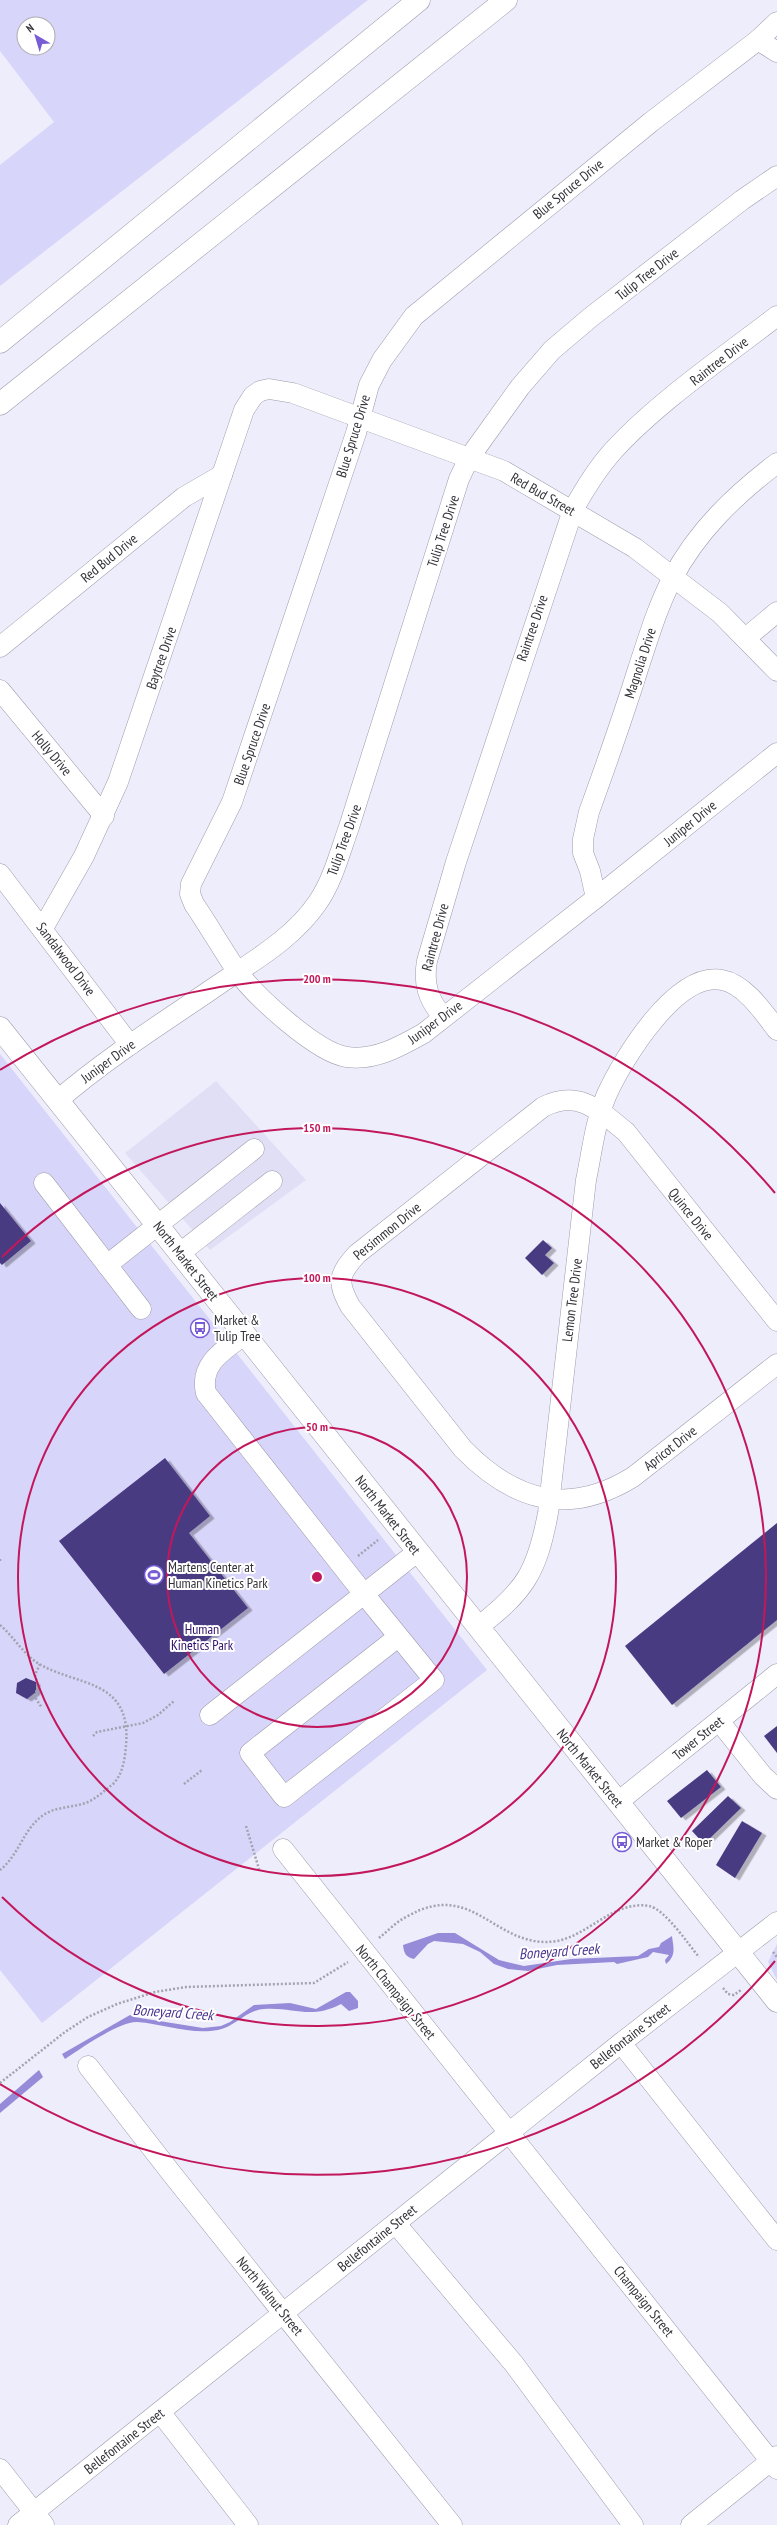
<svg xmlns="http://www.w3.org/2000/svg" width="777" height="2525" viewBox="0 0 777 2525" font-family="'PT Sans Narrow',sans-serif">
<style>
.built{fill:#e1dff6}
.green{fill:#d8d5fa;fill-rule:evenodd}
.water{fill:#968bd9}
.building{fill:#493b82;filter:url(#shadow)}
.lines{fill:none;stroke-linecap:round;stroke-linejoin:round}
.minor-casing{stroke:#9d9baa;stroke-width:21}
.major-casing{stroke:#9d9baa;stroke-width:23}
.highway-casing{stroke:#9d9baa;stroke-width:23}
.path{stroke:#a3a2ae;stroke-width:2.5;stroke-dasharray:2 2;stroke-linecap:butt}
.minor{stroke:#fff;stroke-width:20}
.major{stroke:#fff;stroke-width:22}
.highway{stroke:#fff;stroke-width:22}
.ring{fill:none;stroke:#c2185b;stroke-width:2}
.labels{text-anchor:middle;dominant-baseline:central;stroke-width:4;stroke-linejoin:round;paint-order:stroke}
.street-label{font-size:14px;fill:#333238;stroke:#fff}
.poi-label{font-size:14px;fill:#333238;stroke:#fff;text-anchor:start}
.park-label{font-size:14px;fill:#30106d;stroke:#fff}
.water-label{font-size:15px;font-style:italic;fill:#4d3793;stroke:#fff}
.centre{fill:#c2185b;stroke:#fff;stroke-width:2}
.ring-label{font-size:12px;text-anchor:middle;font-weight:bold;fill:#c2185b;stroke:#fff;stroke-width:4;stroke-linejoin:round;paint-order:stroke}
</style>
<defs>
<filter id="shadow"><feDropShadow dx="4.5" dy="2.5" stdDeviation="0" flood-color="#0004"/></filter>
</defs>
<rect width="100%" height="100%" fill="#eeedfc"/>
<polygon class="built" points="216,1081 306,1180 210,1250 125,1153"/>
<g class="green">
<path d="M0 0H368L0 286V165L54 122 0 51ZM24 24H48V48H24Z"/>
<polygon points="0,1054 487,1670 42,2023 0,1970"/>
<polygon points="777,1944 777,1980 768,1962"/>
</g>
<g class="water">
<path d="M438 1933H455L499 1960 524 1966 571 1959 638 1956 649 1949 659 1947 661 1943 672 1936C673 1946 677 1955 666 1964L665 1960 669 1955 653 1952 648 1957 617 1964 614 1962 557 1965 528 1971 508 1969 494 1964 480 1952 463 1944 434 1941 428 1944 414 1959C406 1957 404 1954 403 1945Z"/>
<path d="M346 1992H350L358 2001V2008L349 2011 341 2004C310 2020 295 2007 264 2009 246 2010 235 2027 218 2030 190 2035 165 2024 137 2022 120 2021 80 2049 65 2059L62 2054 130 2015 134 2017 203 2028 221 2026 230 2022 254 2005 290 2003 316 2009Z"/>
<polygon points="39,2070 43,2077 0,2113 0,2104"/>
</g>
<g class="building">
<polygon points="0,1203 31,1241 2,1265 0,1263"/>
<polygon points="543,1240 552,1248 545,1255 554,1263 542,1275 525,1258"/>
<polygon points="165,1458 210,1516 189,1533 248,1608 164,1674 59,1541"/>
<polygon points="777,1523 777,1620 672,1705 625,1646"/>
<polygon points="26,1678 36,1682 36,1692 27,1699 16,1693 17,1683"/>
<polygon points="777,1726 777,1753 764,1736"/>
<polygon points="707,1770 721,1787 681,1818 667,1801"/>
<polygon points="728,1796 741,1808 704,1844 692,1831"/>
<polygon points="742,1821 762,1833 735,1878 716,1865"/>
</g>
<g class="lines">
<g class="minor-casing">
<g id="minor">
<path d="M777 22 758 40 651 122 414 316 382 360 369 385 356 433 232 802 191 884 190 894 194 904C209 926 222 949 237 971 255 996 317 1053 347 1057 375 1061 401 1046 424 1033L596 898 777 753"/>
<polyline points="758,40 777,52"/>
<polyline points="747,637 777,612"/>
<polyline points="0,647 184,497 222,475"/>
<polyline points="0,690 104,816"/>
<polyline points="0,874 130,1045"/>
<path d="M596 898 590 871 583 853V839L589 812C606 765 623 717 638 669 648 639 657 608 672 579 697 531 735 495 777 463"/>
<polyline points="43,928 84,856 118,782 244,410 253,396 260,391 269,389 293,393 504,471 635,548 720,613 777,671"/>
<path d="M443 1017C428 999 423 984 427 961L456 862 573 510C584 490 596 470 612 452 656 403 724 357 777 316"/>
<path d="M58 1100C108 1057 164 1022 218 985 253 961 294 938 318 902 333 880 340 852 349 827L459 479 469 458 520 387 552 350 591 317 742 200 777 176"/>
<polyline points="44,1183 141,1309"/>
<polyline points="180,1253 272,1181"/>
<polyline points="107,1265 254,1149"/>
<path d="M777 1321 626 1132C599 1110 578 1089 543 1107L357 1254C338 1275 337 1282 350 1306L463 1449C514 1501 568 1517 633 1477L777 1364"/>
<path d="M478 1627C525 1591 537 1572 548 1513L586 1180C592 1152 595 1121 607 1094 623 1059 676 971 722 980 745 984 764 1013 777 1030"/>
<polyline points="398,1637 250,1753 284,1797 434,1680 364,1594 417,1552"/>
<path d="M210 1715 364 1594 206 1393C199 1364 224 1350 244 1335"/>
<polyline points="719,1721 763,1776 777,1789"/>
<polyline points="618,1802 777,1674"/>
<polyline points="283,1849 777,2469"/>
<polyline points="621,2043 777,2240"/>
<polyline points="88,2066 172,2174 452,2525"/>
<polyline points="396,2224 514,2364 633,2525"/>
<polyline points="160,2412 248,2525"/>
<polyline points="0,2469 44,2525"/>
<polyline points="18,2525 621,2043 777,1922"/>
<polyline points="691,2525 777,2456"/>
</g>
</g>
<g class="major-casing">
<polyline id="major" points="0,1028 777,2001"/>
</g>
<g class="highway-casing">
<g id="highway">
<polyline points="0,342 419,0"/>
<polyline points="0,404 506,0"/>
</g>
</g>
<g class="path">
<polyline points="358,1556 378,1540"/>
<polyline points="0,1559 0,1562"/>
<path d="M0 1625C13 1636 22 1652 36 1662 75 1687 132 1677 126 1745 125 1758 123 1774 113 1784 105 1790 97 1798 88 1802 74 1808 55 1806 42 1816 23 1830 19 1855 0 1870"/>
<polyline points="40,1664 35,1675 38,1685 35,1697 42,1708"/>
<polyline points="93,1736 97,1732 143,1723 158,1715 174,1701"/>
<polyline points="184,1784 202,1770"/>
<polyline points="246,1826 259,1869"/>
<path d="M379 1938C388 1931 397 1921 408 1916 474 1878 496 1951 557 1941 589 1935 614 1900 649 1906 665 1909 688 1944 699 1957"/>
<polyline points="773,1952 777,1957"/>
<polyline points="723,1988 728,1994 734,1995 741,1990"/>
<polyline points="0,2083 65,2032 88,2017 117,2004 155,1992 186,1987 314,1983 348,1962"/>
</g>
<use href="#minor" class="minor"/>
<use href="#major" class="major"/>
<use href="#highway" class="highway"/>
</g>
<g class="ring">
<circle cx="317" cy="1577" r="150"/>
<circle cx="317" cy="1577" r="299"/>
<path d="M2 1257A449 449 0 1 1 2 1897"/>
<path d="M775 1961A598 598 0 0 1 0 2084M0 1070A598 598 0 0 1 775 1193"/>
</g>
<defs>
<g id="bus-ring" transform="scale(1)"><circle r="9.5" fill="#fff" stroke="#775cd6" stroke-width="1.5"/><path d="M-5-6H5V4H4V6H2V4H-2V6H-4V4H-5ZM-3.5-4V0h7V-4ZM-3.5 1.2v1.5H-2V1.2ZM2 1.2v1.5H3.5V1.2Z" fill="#775cd6"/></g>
<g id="stadium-ring" transform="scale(1)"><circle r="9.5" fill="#fff" stroke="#775cd6" stroke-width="1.5"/><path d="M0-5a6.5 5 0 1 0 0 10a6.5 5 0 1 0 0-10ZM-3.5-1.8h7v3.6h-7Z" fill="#775cd6"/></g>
</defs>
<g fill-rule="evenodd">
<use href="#bus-ring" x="200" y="1328"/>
<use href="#stadium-ring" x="154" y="1575"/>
<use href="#bus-ring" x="622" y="1842"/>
</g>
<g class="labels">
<g class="street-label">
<text transform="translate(568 189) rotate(-39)">Blue Spruce Drive</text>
<text transform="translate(647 274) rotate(-38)">Tulip Tree Drive</text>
<text transform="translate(719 361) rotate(-38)">Raintree Drive</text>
<text transform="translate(353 436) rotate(-73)">Blue Spruce Drive</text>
<text transform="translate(543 494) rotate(30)">Red Bud Street</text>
<text transform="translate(443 531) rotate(-72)">Tulip Tree Drive</text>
<text transform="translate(109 558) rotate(-39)">Red Bud Drive</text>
<text transform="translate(532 628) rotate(-71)">Raintree Drive</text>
<text transform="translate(161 658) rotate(-71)">Baytree Drive</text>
<text transform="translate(640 663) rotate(-72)">Magnolia Drive</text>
<text transform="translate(252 744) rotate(-71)">Blue Spruce Drive</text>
<text transform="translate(52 753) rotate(50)">Holly Drive</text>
<text transform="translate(690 823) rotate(-39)">Juniper Drive</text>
<text transform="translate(344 840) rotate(-70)">Tulip Tree Drive</text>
<text transform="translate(435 937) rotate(-75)">Raintree Drive</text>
<text transform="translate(66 959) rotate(53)">Sandalwood Drive</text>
<text transform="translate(435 1022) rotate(-36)">Juniper Drive</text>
<text transform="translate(108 1061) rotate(-36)">Juniper Drive</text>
<text transform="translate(691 1214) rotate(51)">Quince Drive</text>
<text transform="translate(387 1231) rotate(-39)">Persimmon Drive</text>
<text transform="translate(186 1261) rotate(52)">North Market Street</text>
<text transform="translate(572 1300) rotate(-83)">Lemon Tree Drive</text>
<text transform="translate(670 1448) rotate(-38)">Apricot Drive</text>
<text transform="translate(388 1515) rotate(52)">North Market Street</text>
<text transform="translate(698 1738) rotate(-39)">Tower Street</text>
<text transform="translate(590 1768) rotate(51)">North Market Street</text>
<text transform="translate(396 1992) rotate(51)">North Champaign Street</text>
<text transform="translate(630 2036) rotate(-38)">Bellefontaine Street</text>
<text transform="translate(377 2238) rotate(-39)">Bellefontaine Street</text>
<text transform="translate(270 2296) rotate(51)">North Walnut Street</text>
<text transform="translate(644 2301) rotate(51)">Champaign Street</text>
<text transform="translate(124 2441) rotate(-38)">Bellefontaine Street</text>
</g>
<g class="poi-label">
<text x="214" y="1320">Market &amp;<tspan x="214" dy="16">Tulip Tree</tspan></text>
<text x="168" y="1567">Martens Center at<tspan x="168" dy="16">Human Kinetics Park</tspan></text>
<text x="636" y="1842">Market &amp; Roper</text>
</g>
<g class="park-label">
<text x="202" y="1629">Human<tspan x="202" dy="16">Kinetics Park</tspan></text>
</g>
<g class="water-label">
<text transform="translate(559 1951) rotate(-4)">Boneyard Creek</text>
<text transform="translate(173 2012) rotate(4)">Boneyard Creek</text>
</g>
</g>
<circle cx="317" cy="1577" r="6" class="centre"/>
<g class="ring-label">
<text x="317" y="983">200 m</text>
<text x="317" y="1132">150 m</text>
<text x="317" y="1282">100 m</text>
<text x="317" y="1431">50 m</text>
</g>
<g transform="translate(36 36) rotate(322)"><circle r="19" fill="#ffffff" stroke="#adadaf"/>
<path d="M0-3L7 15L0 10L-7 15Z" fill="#775cd6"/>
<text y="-6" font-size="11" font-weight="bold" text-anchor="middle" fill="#333238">N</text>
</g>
</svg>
